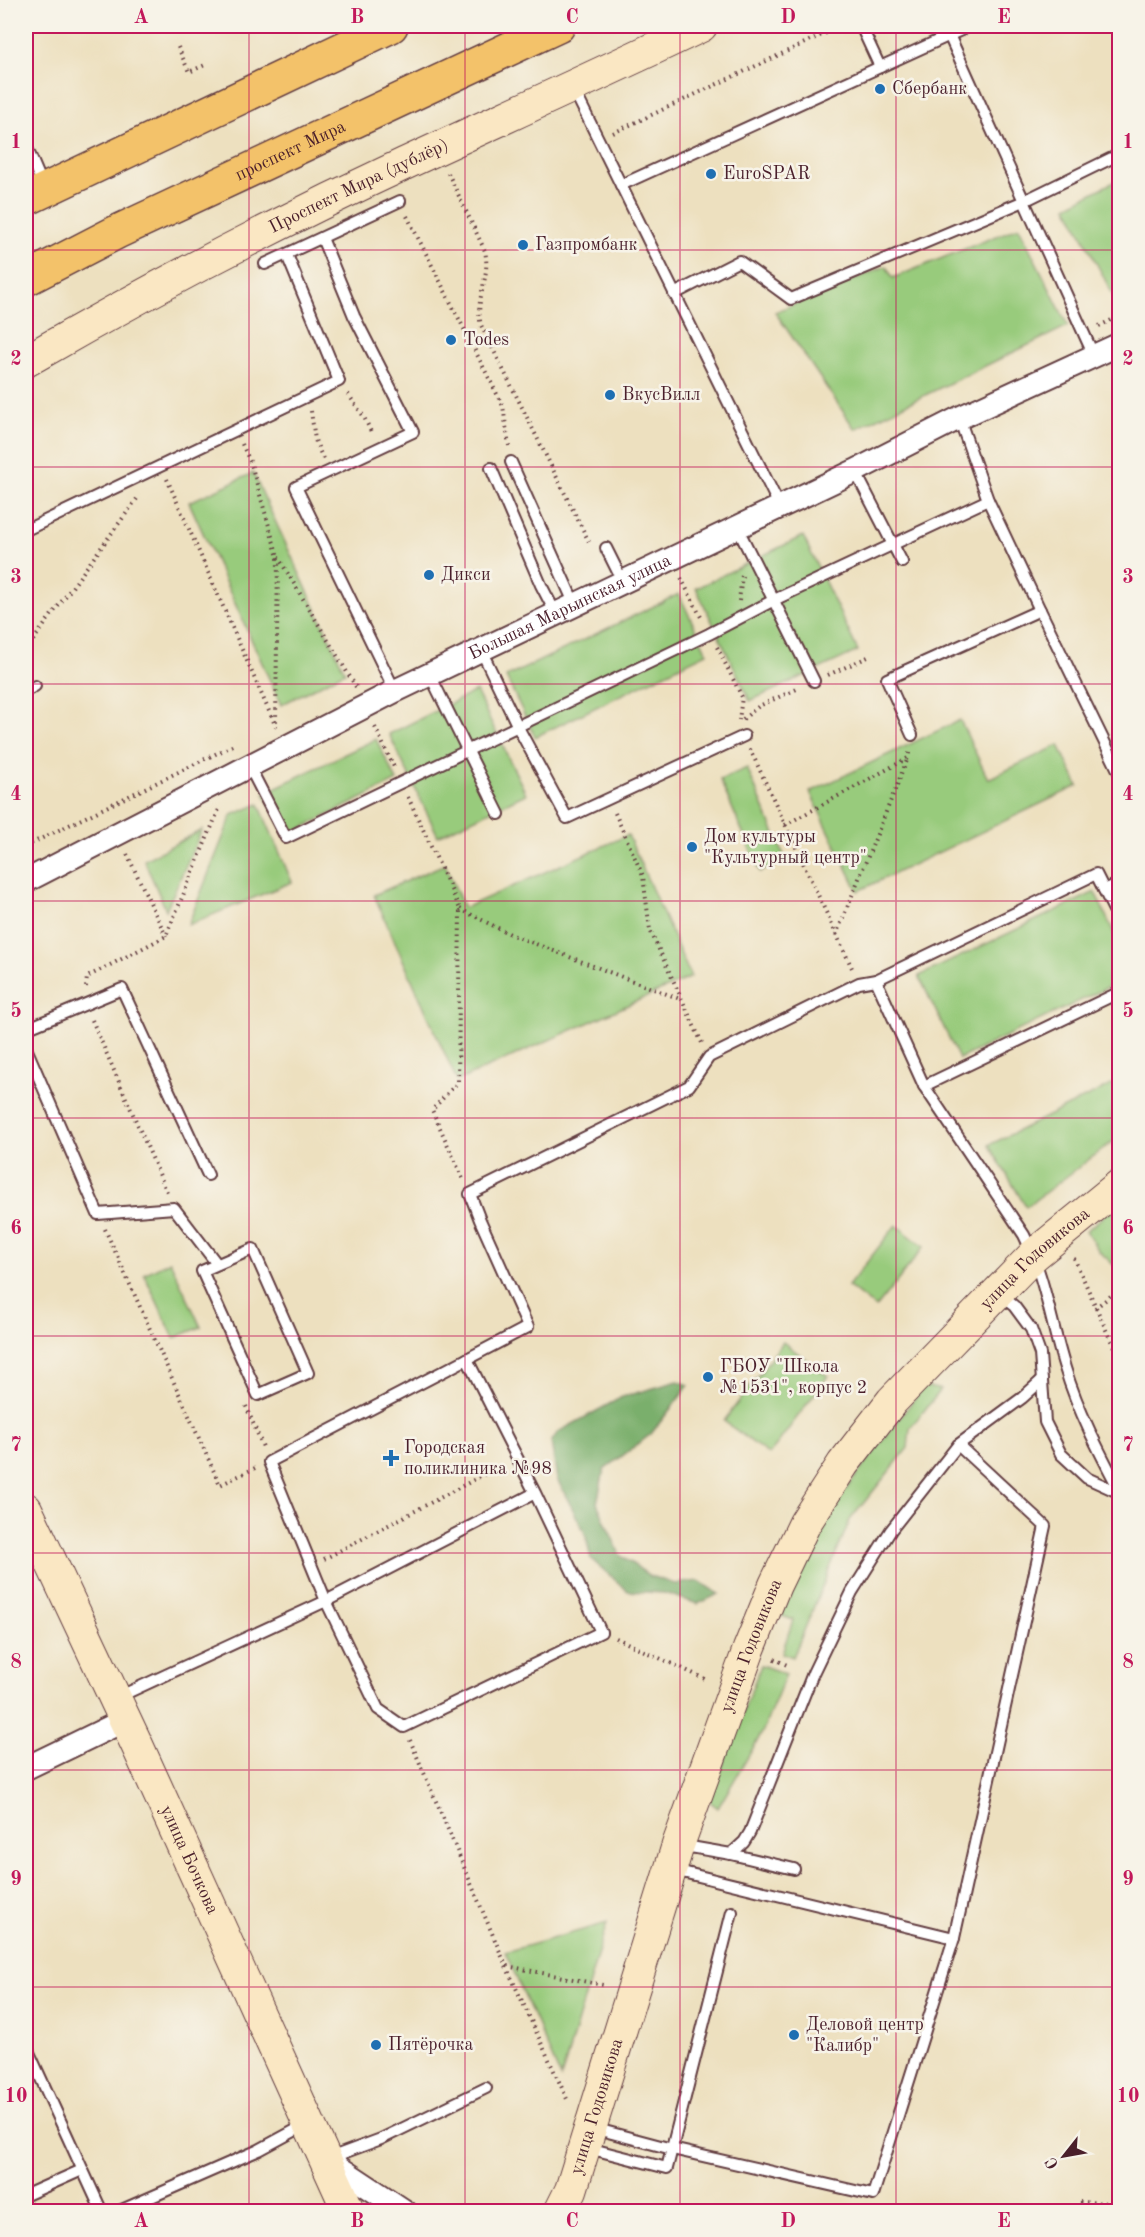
<svg xmlns="http://www.w3.org/2000/svg" width="1145" height="2237" viewBox="0 0 1145 2237" font-family="'Old Standard TT',serif">
<style>
.green{fill:#98cb7c;stroke:#717554;stroke-width:1.5}
.forest{fill:#7aaf6c;stroke:#62674c;stroke-width:1.5}
.lines{fill:none;stroke-linecap:round;stroke-linejoin:round}
.lane-casing{stroke:#623c41;stroke-width:14}
.street-casing{stroke:#623c41;stroke-width:26}
.secondary-casing{stroke:#623c41;stroke-width:34}
.primary-casing{stroke:#623c41;stroke-width:36}
.path{stroke:#623c41;stroke-width:4;stroke-dasharray:1.5 4.5;stroke-linecap:butt}
.lane{stroke:#fff;stroke-width:10}
.street{stroke:#fff;stroke-width:22}
.secondary{stroke:#fae7c3;stroke-width:32}
.primary{stroke:#f3c26a;stroke-width:33}
.grid{fill:none;stroke:#c2185b;stroke-width:1.5;stroke-opacity:0.55}
.poi-dot{fill:#1f6fb2;stroke:#f7f3e8;stroke-width:2}
.labels{text-anchor:middle;dominant-baseline:central;stroke-width:5;stroke-linejoin:round;paint-order:stroke}
.poi-label{font-size:18px;fill:#4a1f2b;stroke:#f7f3e8;text-anchor:start}
.street-label{font-size:18px;fill:#4a1f2b;stroke:#f7f3e8}
.neatline{fill:none;stroke:#c2185b;stroke-width:2}
.grid-label{font-size:20px;text-anchor:middle;font-weight:bold;fill:#c2185b}
</style>
<rect width="100%" height="100%" fill="#f7f3e8"/>
<filter id="ink" filterUnits="userSpaceOnUse"><feTurbulence type="fractalNoise" baseFrequency=".0167" numOctaves="2"/><feDisplacementMap in="SourceGraphic" scale="12" xChannelSelector="R" yChannelSelector="G"/><feConvolveMatrix kernelMatrix="1 2 1 2 8 2 1 2 1" color-interpolation-filters="sRGB"/></filter>
<filter id="wash" filterUnits="userSpaceOnUse"><feTurbulence type="fractalNoise" baseFrequency=".008" numOctaves="4" result="noise"/><feDisplacementMap in="SourceGraphic" scale="24" xChannelSelector="R" yChannelSelector="G"/><feGaussianBlur stdDeviation="1.35" result="paint"/><feColorMatrix in="noise" values="0 0 0 0 0 0 0 0 0 0 0 0 0 0 0 0 0 1.4 0 .05"/><feComposite in="paint" operator="in"/></filter>
<g filter="url(#wash)">
<rect width="100%" height="100%" fill="#ede0bf"/>
<g class="green">
<polygon points="1119,179 1119,307 1067,206"/>
<polygon points="1019,227 1068,326 855,429 775,312 886,266 893,278"/>
<polygon points="253,473 345,672 281,705 189,502"/>
<polygon points="803,536 858,651 750,701 696,588"/>
<polygon points="679,594 707,653 535,737 506,677"/>
<polygon points="476,691 526,794 438,836 389,734"/>
<polygon points="960,720 988,779 1059,745 1078,786 858,891 810,792"/>
<polygon points="376,739 397,781 286,836 264,793"/>
<polygon points="747,768 786,860 760,872 720,780"/>
<polygon points="259,804 292,882 188,925 232,815"/>
<polygon points="202,830 166,910 144,860"/>
<polygon points="628,835 691,977 457,1081 374,895 445,864 464,908"/>
<polygon points="1095,892 1119,944 1119,982 959,1059 919,976"/>
<polygon points="1119,1081 1119,1137 1026,1207 989,1145"/>
<polygon points="1119,1203 1119,1264 1116,1267 1099,1251 1086,1231"/>
<polygon points="896,1225 924,1247 876,1308 848,1286"/>
<polygon points="170,1261 201,1327 174,1338 144,1274"/>
<polygon points="783,1342 828,1376 769,1455 724,1421"/>
<polygon points="924,1386 941,1390 910,1428 908,1448 850,1520 793,1657 782,1653 793,1620 780,1615 799,1567 829,1512"/>
<polygon points="761,1665 786,1674 762,1733 718,1808 709,1801"/>
<polygon points="607,1923 561,2078 505,1952"/>
</g>
<polygon class="forest" points="678,1381 689,1385 651,1434 604,1470 597,1503 620,1555 650,1576 675,1584 699,1581 719,1594 698,1604 664,1593 628,1591 591,1559 585,1533 557,1479 551,1442 558,1432 622,1397"/>
</g>
<g filter="url(#ink)">
<g class="lines">
<g class="lane-casing">
<g id="lane">
<polyline points="861,26 880,67"/>
<polyline points="949,35 1094,356"/>
<polyline points="573,88 780,507"/>
<polyline points="26,146 43,186"/>
<polyline points="621,185 970,26"/>
<polyline points="322,238 354,316 413,432 296,487 395,691"/>
<polyline points="265,264 400,201"/>
<polyline points="674,294 739,261 791,299 1024,201 1120,154"/>
<polyline points="959,418 988,500 1040,610"/>
<polyline points="511,462 575,605"/>
<polyline points="491,468 541,585 556,614"/>
<polyline points="855,471 902,562"/>
<polyline points="737,527 814,681"/>
<polyline points="26,530 339,381 287,255"/>
<polyline points="606,548 623,582"/>
<polyline points="481,650 520,731 567,818 744,736"/>
<polyline points="430,675 499,814"/>
<polyline points="26,691 35,686"/>
<polyline points="912,735 887,679 1040,610 1120,774"/>
<polyline points="249,766 286,838 709,634 774,600 988,500"/>
<polyline points="1104,890 1120,883"/>
<polyline points="876,980 1096,874 1120,922"/>
<polyline points="26,1029 122,989 208,1175"/>
<polyline points="26,1048 98,1214 174,1208 217,1264"/>
<polyline points="924,1086 1120,992"/>
<polygon points="253,1249 308,1373 258,1395 202,1271"/>
<polyline points="1000,1295 1014,1306 1031,1329 1040,1354 1045,1422 1061,1454 1087,1478 1120,1493"/>
<path d="M467 1359 528 1327 480 1220 470 1194 689 1086 709 1057 859 983 876 980 924 1086 1024 1235C1045 1277 1051 1324 1065 1368 1078 1411 1099 1451 1120 1491"/>
<polyline points="116,1698 326,1601 535,1493 601,1632 404,1727 378,1709 326,1601 269,1462 467,1359 535,1493"/>
<polyline points="679,1845 731,1854 794,1869"/>
<polyline points="731,1854 744,1842 750,1832 813,1673 852,1592 891,1530 958,1445 1022,1398 1042,1380"/>
<polyline points="674,1870 954,1938"/>
<polyline points="26,2046 102,2212"/>
<polyline points="593,2128 672,2149 873,2195 954,1938 1045,1526 958,1445"/>
<polyline points="588,2148 667,2168 732,1912"/>
<polyline points="327,2159 381,2139 486,2088"/>
<polyline points="26,2195 82,2170"/>
<polyline points="117,2212 259,2150 307,2124"/>
</g>
</g>
<g class="street-casing">
<g id="street">
<path id="s1" d="M26 881 395 691 855 471 959 418 1120 344"/>
<polyline points="26,1768 125,1720"/>
<polyline points="326,2159 406,2212"/>
</g>
</g>
<g class="secondary-casing">
<g id="secondary">
<path id="s2" d="M26 361C149 290 275 224 404 164 503 118 603 73 701 26"/>
<path id="s3" d="M26 1509 137 1745 349 2212"/>
<path id="s4" d="M560 2212 571 2190 678 1845 749 1649 775 1585 805 1523 843 1464 892 1401 1034 1255 1120 1185"/>
</g>
</g>
<g class="primary-casing">
<g id="primary">
<polyline points="26,199 391,26"/>
<path id="s5" d="M26 279 117 232 558 26"/>
</g>
</g>
<g class="path">
<polyline points="219,26 220,26"/>
<polyline points="178,47 189,72 205,65"/>
<polyline points="613,133 841,26"/>
<path d="M448 173 485 251C491 280 474 297 481 325L590 544"/>
<polyline points="407,216 503,406 509,446"/>
<polyline points="1099,326 1120,316"/>
<polyline points="348,394 364,417 372,434"/>
<polyline points="311,411 315,440 323,459"/>
<polyline points="242,444 251,464 278,557 276,722"/>
<polyline points="167,479 276,727"/>
<polyline points="278,557 356,687"/>
<polyline points="681,578 702,619"/>
<polyline points="739,601 742,575"/>
<polyline points="717,647 742,697 739,720"/>
<polyline points="26,650 139,496"/>
<polyline points="828,675 868,657"/>
<polyline points="743,719 759,706 799,688"/>
<polyline points="375,727 395,769"/>
<polyline points="750,749 852,968"/>
<polyline points="408,797 460,909 458,1082 432,1110 463,1179"/>
<polyline points="615,813 643,876 650,930 702,1043"/>
<polyline points="785,825 908,758 910,749"/>
<polyline points="26,846 236,744"/>
<polyline points="127,854 166,936"/>
<polyline points="460,909 512,935 680,999"/>
<polyline points="836,935 908,758"/>
<polyline points="86,987 87,977 166,936 220,807"/>
<polyline points="92,1020 167,1192"/>
<polyline points="105,1229 220,1485 255,1468"/>
<polyline points="1074,1258 1120,1361"/>
<polyline points="1095,1308 1120,1289"/>
<polyline points="246,1406 263,1447"/>
<polyline points="324,1559 504,1464"/>
<polyline points="616,1638 705,1679"/>
<polyline points="774,1659 787,1665"/>
<polyline points="410,1740 506,1966 567,2099"/>
<polyline points="507,1966 603,1985"/>
<polyline points="1077,2212 1078,2202 1120,2203"/>
</g>
<use href="#lane" class="lane"/>
<use href="#street" class="street"/>
<use href="#secondary" class="secondary"/>
<use href="#primary" class="primary"/>
</g>
</g>
<path class="grid" d="M249 26V2212M465 26V2212M680 26V2212M896 26V2212M26 250H1120M26 467H1120M26 684H1120M26 901H1120M26 1118H1120M26 1336H1120M26 1553H1120M26 1770H1120M26 1987H1120"/>
<g class="poi-dot">
<circle cx="880" cy="89" r="6"/>
<circle cx="711" cy="174" r="6"/>
<circle cx="523" cy="245" r="6"/>
<circle cx="451" cy="340" r="6"/>
<circle cx="610" cy="395" r="6"/>
<circle cx="429" cy="575" r="6"/>
<circle cx="692" cy="847" r="6"/>
<circle cx="708" cy="1377" r="6"/>
<path d="M388 1449h6v6h6v6h-6v6h-6v-6h-6v-6h6z"/>
<circle cx="794" cy="2035" r="6"/>
<circle cx="376" cy="2045" r="6"/>
</g>
<g class="labels">
<g class="poi-label">
<text x="892" y="89">Сбербанк</text>
<text x="723" y="174">EuroSPAR</text>
<text x="535" y="245">Газпромбанк</text>
<text x="463" y="340">Todes</text>
<text x="622" y="395">ВкусВилл</text>
<text x="441" y="575">Дикси</text>
<text x="704" y="837">Дом культуры<tspan x="704" dy="21">"Культурный центр"</tspan></text>
<text x="720" y="1367">ГБОУ "Школа<tspan x="720" dy="21">№1531", корпус 2</tspan></text>
<text x="404" y="1448">Городская<tspan x="404" dy="21">поликлиника №98</tspan></text>
<text x="806" y="2025">Деловой центр<tspan x="806" dy="21">"Калибр"</tspan></text>
<text x="388" y="2045">Пятёрочка</text>
</g>
<g class="street-label">
<text stroke="none"><textPath href="#s5" startOffset="294">проспект Мира</textPath></text>
<text stroke="none"><textPath href="#s2" startOffset="376">Проспект Мира (дублёр)</textPath></text>
<text stroke="none"><textPath href="#s1" startOffset="609">Большая Марьинская улица</textPath></text>
<text stroke="none"><textPath href="#s4" startOffset="1084">улица Годовикова</textPath></text>
<text stroke="none"><textPath href="#s4" startOffset="598">улица Годовикова</textPath></text>
<text stroke="none"><textPath href="#s3" startOffset="387">улица Бочкова</textPath></text>
<text stroke="none"><textPath href="#s4" startOffset="112">улица Годовикова</textPath></text>
</g>
</g>
<rect width="1145" height="2237" fill="none" stroke="#f7f3e8" stroke-width="66"/>
<g transform="translate(1064 2156) rotate(239)" stroke="#f7f3e8" stroke-width="4.5" paint-order="stroke">
<path d="M0-4.5L10 22L0 15L-10 22Z" fill="#4a1f2b"/>
<text y="-9" font-size="16" font-weight="bold" text-anchor="middle" fill="#4a1f2b">С</text>
</g>
<rect x="33" y="33" width="1079" height="2171" class="neatline"/>
<g class="grid-label">
<text x="141" y="23">A</text>
<text x="357" y="23">B</text>
<text x="572" y="23">C</text>
<text x="788" y="23">D</text>
<text x="1004" y="23">E</text>
<text x="16" y="148">1</text>
<text x="1128" y="148">1</text>
<text x="16" y="365">2</text>
<text x="1128" y="365">2</text>
<text x="16" y="583">3</text>
<text x="1128" y="583">3</text>
<text x="16" y="800">4</text>
<text x="1128" y="800">4</text>
<text x="16" y="1017">5</text>
<text x="1128" y="1017">5</text>
<text x="16" y="1234">6</text>
<text x="1128" y="1234">6</text>
<text x="16" y="1451">7</text>
<text x="1128" y="1451">7</text>
<text x="16" y="1668">8</text>
<text x="1128" y="1668">8</text>
<text x="16" y="1885">9</text>
<text x="1128" y="1885">9</text>
<text x="16" y="2102">10</text>
<text x="1128" y="2102">10</text>
<text x="141" y="2227">A</text>
<text x="357" y="2227">B</text>
<text x="572" y="2227">C</text>
<text x="788" y="2227">D</text>
<text x="1004" y="2227">E</text>
</g>
</svg>
